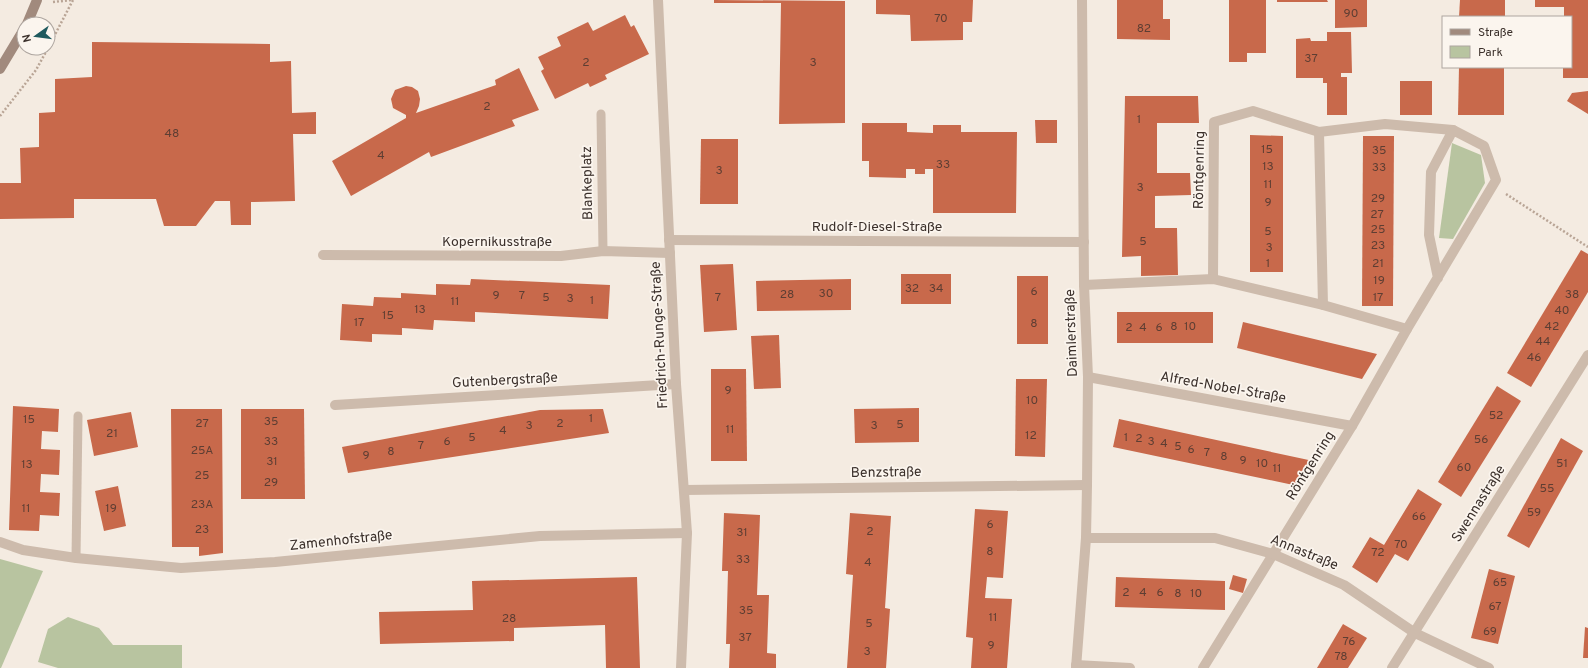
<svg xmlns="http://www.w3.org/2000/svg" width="1588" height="668" viewBox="0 0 1588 668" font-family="Overpass,sans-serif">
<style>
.green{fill:#b8c4a0}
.building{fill:#c8694b}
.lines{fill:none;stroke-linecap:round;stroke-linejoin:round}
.path{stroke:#b9a596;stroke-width:2.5;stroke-dasharray:2 2;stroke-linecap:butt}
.lane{stroke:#cdbbac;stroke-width:9}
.street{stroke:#cdbbac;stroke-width:10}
.secondary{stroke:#a18a7d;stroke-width:10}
.labels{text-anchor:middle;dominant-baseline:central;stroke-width:3.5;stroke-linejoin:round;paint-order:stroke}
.number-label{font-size:12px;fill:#5e3e33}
.street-label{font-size:14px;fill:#3b302b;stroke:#fbf5ee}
</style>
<rect width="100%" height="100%" fill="#f4ebe1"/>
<g class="green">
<polygon points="1452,143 1481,155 1485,183 1453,239 1439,238"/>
<polygon points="0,559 43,571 1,668 0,668"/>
<polygon points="68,617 99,628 113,645 182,645 182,668 58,668 38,662 48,629"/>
</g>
<g class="building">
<polygon points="714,0 845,1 845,123 779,124 781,3 714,3"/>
<polygon points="876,0 973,0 972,22 963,22 963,40 911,41 910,15 876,14"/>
<polygon points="1117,0 1163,0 1163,19 1170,19 1170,40 1117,39"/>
<polygon points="1229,0 1266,0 1266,53 1247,53 1247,62 1229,62"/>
<polygon points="1277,0 1327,0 1328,2 1277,2"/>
<polygon points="1335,0 1367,0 1367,27 1335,28"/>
<polygon points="1460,0 1505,0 1505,17 1459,17"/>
<polygon points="1535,0 1588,0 1588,78 1563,78 1563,67 1571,67 1571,17 1564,17 1564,7 1535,7"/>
<polygon points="625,15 631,27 634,25 649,54 605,75 607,79 590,87 588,83 555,99 541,71 544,69 538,57 561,46 557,37 588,22 593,31"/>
<polygon points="1327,32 1351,32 1352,73 1341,73 1341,77 1347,77 1347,115 1327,115 1327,83 1323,83 1323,78 1296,78 1296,39 1310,38 1311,41 1327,41"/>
<polygon points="92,42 270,44 270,62 291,61 292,113 316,112 316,134 293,134 295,201 251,202 251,225 231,225 230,201 215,201 196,226 164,226 156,199 74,199 74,218 0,219 0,183 21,183 20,148 39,147 39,113 55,112 55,79 92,77"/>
<polygon points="1459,67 1504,67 1504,115 1458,115"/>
<polygon points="519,68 539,110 512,120 515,126 431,157 429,152 351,196 332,161 406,118 406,115 393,108 391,99 395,90 406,86 412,87 418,91 420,99 419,106 416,113 496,85 495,80"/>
<rect x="1400" y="81" width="32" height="34"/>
<polygon points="1588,91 1588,114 1567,101 1572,93"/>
<polygon points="1125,96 1198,96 1199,123 1157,123 1157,173 1190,173 1191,195 1155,196 1155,228 1177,228 1178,275 1141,276 1141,256 1122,257"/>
<polygon points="1035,120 1057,120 1057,143 1036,143"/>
<polygon points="862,123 907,123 907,132 933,133 933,125 961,125 961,132 1017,132 1016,213 933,213 933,169 925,169 925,174 915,174 915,169 906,169 906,178 869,177 869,161 862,161"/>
<polygon points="1250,135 1283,136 1283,272 1250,272"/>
<polygon points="1363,136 1394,136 1393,306 1362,306"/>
<polygon points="701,139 738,139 738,204 700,204"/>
<polygon points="1581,250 1588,254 1588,292 1531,387 1507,373"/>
<polygon points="733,264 737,330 704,332 700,265"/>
<rect x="901" y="274" width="50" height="30"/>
<rect x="1017" y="276" width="31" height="68"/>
<polygon points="471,279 610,285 608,319 475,312 475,322 434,320 433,330 402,328 402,335 372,334 372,342 340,340 342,304 373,306 374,297 401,298 401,293 436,295 436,284 470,285"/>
<polygon points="851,279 851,310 757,311 756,281"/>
<rect x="1117" y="312" width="96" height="31"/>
<polygon points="1243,322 1377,354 1362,379 1237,348"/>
<polygon points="779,335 781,388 754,389 751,336"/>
<polygon points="711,369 746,369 747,461 711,461"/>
<polygon points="1016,379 1047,379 1045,457 1015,456"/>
<polygon points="1497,386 1521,401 1461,497 1438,482"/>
<polygon points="13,406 59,409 58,432 42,431 41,449 60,450 59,475 41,474 40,492 60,493 59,516 40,515 39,531 9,530"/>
<polygon points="919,408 919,442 855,443 854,409"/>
<polygon points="171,409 222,409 223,553 199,556 199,547 172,547"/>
<polygon points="241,409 304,409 305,499 241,499"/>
<polygon points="603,409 609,433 348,473 342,447 540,410"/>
<polygon points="131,412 138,447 94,456 87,420"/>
<polygon points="1119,419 1304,459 1313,461 1298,486 1113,447"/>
<polygon points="1561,438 1583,451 1529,548 1507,536"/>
<polygon points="118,486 126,526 104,531 95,491"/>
<polygon points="1418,489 1442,504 1408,561 1395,554 1377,583 1352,567 1370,537 1384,545"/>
<polygon points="975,509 1008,511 1003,578 987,577 985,598 1012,599 1007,668 971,668 973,638 966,637"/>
<polygon points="724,513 760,515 757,595 769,595 767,653 776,654 776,668 729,668 730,644 726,644 728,571 722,571"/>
<polygon points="850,513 891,516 885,608 890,609 886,668 847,668 853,575 846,574"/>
<polygon points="1489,569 1515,576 1498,644 1471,638"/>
<polygon points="1233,575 1247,579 1243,593 1229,589"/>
<polygon points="637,577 640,668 606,668 605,625 514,628 514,641 380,644 379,612 473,610 472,581"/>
<polygon points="1116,577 1225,581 1225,610 1115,607"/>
<polygon points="1343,624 1367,638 1348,668 1317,668"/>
<polygon points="1585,627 1588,628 1588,658 1583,658"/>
</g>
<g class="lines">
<g class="path">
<polyline points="53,2 72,0"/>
<polyline points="48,48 73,0"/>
<polyline points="0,116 36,70 48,48"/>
<polyline points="1506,194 1588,247"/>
</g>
<g class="lane">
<polyline points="601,114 603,251"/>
<polyline points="76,558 78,416"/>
</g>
<g class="street">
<polyline points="658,0 676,384 687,533 681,668"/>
<polyline points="669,240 1084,242"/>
<polyline points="323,255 561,256 603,251 670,253"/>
<polyline points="1213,279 1214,122 1253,111 1319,132"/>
<polyline points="1084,285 1213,279 1323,305 1407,329 1352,426 1203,668"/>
<polyline points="1323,305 1319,132 1385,124 1453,130"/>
<polyline points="1407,329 1496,180 1484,146 1453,130 1431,172 1429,235 1438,278"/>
<polyline points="1088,377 1352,426"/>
<polyline points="335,405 676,384"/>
<polyline points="685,490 1087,485"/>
<polyline points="1086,538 1215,538 1273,554 1344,585 1415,633 1489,668"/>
<polyline points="0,542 23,550 76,558 181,568 275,562 540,536 687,533"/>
<polyline points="1076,665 1130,668"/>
<polyline points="1076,668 1086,538 1087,485 1088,377 1084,285 1082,0"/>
<polyline points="1392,668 1588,355"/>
</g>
<g class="secondary">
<polyline points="27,24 37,0"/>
<polyline points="0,69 24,29"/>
</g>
</g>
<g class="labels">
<g class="number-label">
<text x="1351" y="14">90</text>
<text x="941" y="19">70</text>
<text x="1144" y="29">82</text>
<text x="1311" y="59">37</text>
<text x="586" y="63">2</text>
<text x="813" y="63">3</text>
<text x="487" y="107">2</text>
<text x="1139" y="120">1</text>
<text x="172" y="134">48</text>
<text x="1267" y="150">15</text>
<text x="1379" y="151">35</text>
<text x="381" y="156">4</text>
<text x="943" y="165">33</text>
<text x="1268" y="167">13</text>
<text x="1379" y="168">33</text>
<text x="719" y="171">3</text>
<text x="1268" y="185">11</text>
<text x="1140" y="188">3</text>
<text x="1378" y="199">29</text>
<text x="1268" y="203">9</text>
<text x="1377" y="215">27</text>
<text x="1378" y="230">25</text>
<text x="1268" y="232">5</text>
<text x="1143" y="242">5</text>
<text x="1378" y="246">23</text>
<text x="1269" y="248">3</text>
<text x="1268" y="264">1</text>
<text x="1378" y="264">21</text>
<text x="1379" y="281">19</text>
<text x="912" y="289">32</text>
<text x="936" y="289">34</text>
<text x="1034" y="292">6</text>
<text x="826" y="294">30</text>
<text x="787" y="295">28</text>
<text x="1572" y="295">38</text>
<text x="496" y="296">9</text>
<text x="522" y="296">7</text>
<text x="546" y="298">5</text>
<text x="718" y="298">7</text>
<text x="1378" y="298">17</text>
<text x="570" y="299">3</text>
<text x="592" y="301">1</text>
<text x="455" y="302">11</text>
<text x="420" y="310">13</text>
<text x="1562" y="311">40</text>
<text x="388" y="316">15</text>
<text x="359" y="323">17</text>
<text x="1034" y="324">8</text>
<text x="1174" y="327">8</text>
<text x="1190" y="327">10</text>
<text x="1552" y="327">42</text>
<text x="1129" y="328">2</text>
<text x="1143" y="328">4</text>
<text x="1159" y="328">6</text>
<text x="1543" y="342">44</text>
<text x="1534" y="358">46</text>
<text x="728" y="391">9</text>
<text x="1032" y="401">10</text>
<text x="1496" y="416">52</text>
<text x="591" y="419">1</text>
<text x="29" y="420">15</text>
<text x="271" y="422">35</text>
<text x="202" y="424">27</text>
<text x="560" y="424">2</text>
<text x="900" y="425">5</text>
<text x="529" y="426">3</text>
<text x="874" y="426">3</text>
<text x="730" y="430">11</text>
<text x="503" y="431">4</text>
<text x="112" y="434">21</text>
<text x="1031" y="436">12</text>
<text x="472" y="438">5</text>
<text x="1126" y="438">1</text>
<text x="1139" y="439">2</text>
<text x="1481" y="440">56</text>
<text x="271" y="442">33</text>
<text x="447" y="442">6</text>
<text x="1151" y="442">3</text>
<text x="1164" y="444">4</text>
<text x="421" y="446">7</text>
<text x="1178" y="447">5</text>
<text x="1191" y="450">6</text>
<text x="202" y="451">25A</text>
<text x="391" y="452">8</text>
<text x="1207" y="453">7</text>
<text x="366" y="456">9</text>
<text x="1224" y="457">8</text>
<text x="1243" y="461">9</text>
<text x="272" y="462">31</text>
<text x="1262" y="464">10</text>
<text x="1562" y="464">51</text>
<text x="27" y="465">13</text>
<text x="1464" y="468">60</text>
<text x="1277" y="469">11</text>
<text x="202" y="476">25</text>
<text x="271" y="483">29</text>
<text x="1547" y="489">55</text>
<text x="202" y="505">23A</text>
<text x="26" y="509">11</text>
<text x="111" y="509">19</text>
<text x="1534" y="513">59</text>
<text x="1419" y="517">66</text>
<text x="990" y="525">6</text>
<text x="202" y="530">23</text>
<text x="870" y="532">2</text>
<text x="742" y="533">31</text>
<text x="1401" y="545">70</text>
<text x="990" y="552">8</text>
<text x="1378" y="553">72</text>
<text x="743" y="560">33</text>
<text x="868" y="563">4</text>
<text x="1500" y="583">65</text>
<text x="1126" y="593">2</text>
<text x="1143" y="593">4</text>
<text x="1160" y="593">6</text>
<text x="1178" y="594">8</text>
<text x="1196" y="594">10</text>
<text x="1495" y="607">67</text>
<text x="746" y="611">35</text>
<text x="993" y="618">11</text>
<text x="509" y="619">28</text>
<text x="869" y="624">5</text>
<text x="1490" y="632">69</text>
<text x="745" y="638">37</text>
<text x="1349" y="642">76</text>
<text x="991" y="646">9</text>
<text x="867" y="652">3</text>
<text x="1341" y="657">78</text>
</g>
<g class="street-label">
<text transform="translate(1200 170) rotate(-89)">Röntgenring</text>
<text transform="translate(588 183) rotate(-91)">Blankeplatz</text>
<text x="877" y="227">Rudolf-Diesel-Straße</text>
<text x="497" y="242">Kopernikusstraße</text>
<text transform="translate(1072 333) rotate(-92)">Daimlerstraße</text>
<text transform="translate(660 335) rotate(-93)">Friedrich-Runge-Straße</text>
<text transform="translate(505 381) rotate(-3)">Gutenbergstraße</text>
<text transform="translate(1223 388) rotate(10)">Alfred-Nobel-Straße</text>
<text transform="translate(1311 466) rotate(-58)">Röntgenring</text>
<text transform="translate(886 473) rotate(-1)">Benzstraße</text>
<text transform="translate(1479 504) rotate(-58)">Swennastraße</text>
<text transform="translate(341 541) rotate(-6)">Zamenhofstraße</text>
<text transform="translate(1304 553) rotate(22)">Annastraße</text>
</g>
</g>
<rect x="1442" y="16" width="130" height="52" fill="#fbf5ee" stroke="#aea6a0"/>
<rect x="1450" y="29" width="20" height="6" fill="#a18a7d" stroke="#aea6a0"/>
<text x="1478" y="36" font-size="12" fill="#3b302b">Straße</text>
<rect x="1450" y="46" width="20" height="12" fill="#b8c4a0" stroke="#aea6a0"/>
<text x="1478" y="56" font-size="12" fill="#3b302b">Park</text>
<g transform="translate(36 36) rotate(256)"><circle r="19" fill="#fbf5ee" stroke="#aea6a0"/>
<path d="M0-3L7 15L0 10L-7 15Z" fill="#1f5a5e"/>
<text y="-6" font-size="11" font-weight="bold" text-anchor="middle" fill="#3b302b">N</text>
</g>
</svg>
